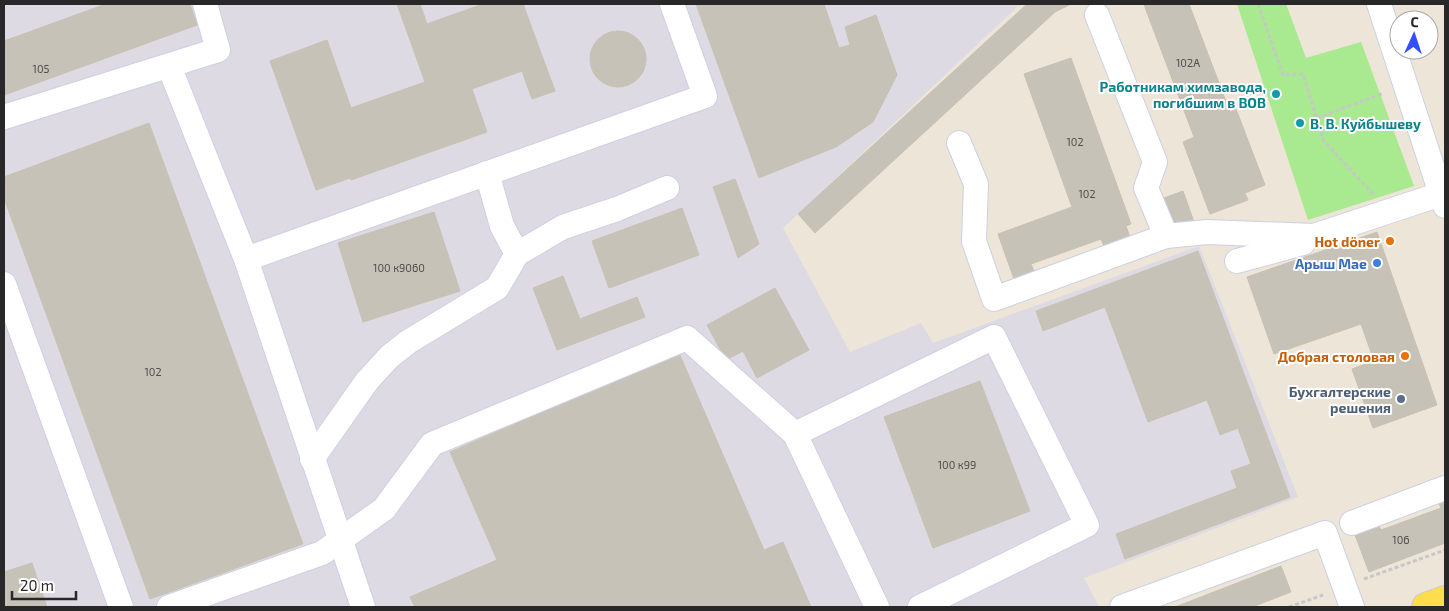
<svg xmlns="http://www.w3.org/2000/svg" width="1449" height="611" viewBox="0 0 1449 611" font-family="'Exo 2',sans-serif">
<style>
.industrial{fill:#dddae4}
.green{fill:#a9e98f}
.building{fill:#c7c2b8;stroke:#c8c1b2}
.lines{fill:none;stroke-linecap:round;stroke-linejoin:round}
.minor-casing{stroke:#cdd0e3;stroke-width:26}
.major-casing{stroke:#c7c7c7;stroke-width:30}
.path{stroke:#c7c7c7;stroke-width:3;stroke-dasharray:4 2.5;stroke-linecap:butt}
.minor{stroke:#fff;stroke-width:24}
.major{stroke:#fddd4d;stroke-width:28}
.culture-dot{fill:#0f9aa8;stroke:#fff;stroke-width:2}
.food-dot{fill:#e8710a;stroke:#fff;stroke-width:2}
.shop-dot{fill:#3f7fe0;stroke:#fff;stroke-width:2}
.service-dot{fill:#5c6f8a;stroke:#fff;stroke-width:2}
.labels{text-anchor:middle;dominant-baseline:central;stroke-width:4;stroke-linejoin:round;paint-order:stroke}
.number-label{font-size:11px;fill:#504e4c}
.culture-label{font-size:14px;font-weight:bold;fill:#0d838f;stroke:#fff;text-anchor:end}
.food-label{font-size:14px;font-weight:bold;fill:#c56008;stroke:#fff;text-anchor:end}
.shop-label{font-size:14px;font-weight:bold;fill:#366cbe;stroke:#fff;text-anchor:end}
.service-label{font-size:14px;font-weight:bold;fill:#4e5e75;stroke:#fff;text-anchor:end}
</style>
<rect width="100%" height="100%" fill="#ece5d8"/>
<polygon class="industrial" points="4,4 1020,4 783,228 850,352 921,323 933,343 1199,246 1298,497 1084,578 1099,607 4,607"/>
<polygon class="green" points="1237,4 1286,4 1306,58 1361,42 1414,186 1308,220"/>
<g class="building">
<polygon points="106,4 190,4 197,25 4,95 4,41"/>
<polygon points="397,4 420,4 427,24 483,4 523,4 555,91 532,99 522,71 472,89 487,132 351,180 350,178 316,190 270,61 327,40 351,108 425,82"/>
<polygon points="696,4 824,4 839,48 850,45 845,27 876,15 897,75 873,122 836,147 759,178"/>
<polygon points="1027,4 1071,4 1055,12 815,233 798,214"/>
<polygon points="1144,4 1162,4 1146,10"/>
<polygon points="1162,4 1189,4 1230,112 1236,109 1265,185 1245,193 1248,200 1210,214 1183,142 1194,137 1146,10"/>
<circle cx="618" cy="59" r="28"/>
<polygon points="1071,58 1131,224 1126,226 1130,237 1104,246 1101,239 1031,264 1034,271 1014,279 998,234 1072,207 1024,74"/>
<polygon points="149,123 303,544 150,599 4,198 4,177"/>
<polygon points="735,179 759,244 738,258 713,187"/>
<polygon points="1183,191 1194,222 1172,230 1161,199"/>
<polygon points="682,208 699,255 609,288 592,241"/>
<polygon points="434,212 460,291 363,322 338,243"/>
<polygon points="1377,232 1437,405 1373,428 1352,369 1374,361 1361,324 1274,354 1247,277"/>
<polygon points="1198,251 1290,497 1125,559 1116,534 1237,488 1231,471 1251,464 1238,428 1220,435 1207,400 1148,422 1105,307 1043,331 1036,311"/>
<polygon points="563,276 580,319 637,297 645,317 557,350 533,288"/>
<polygon points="775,288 809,350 757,378 743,351 726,360 707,325"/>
<polygon points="679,353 764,550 783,542 811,607 415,607 410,597 497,560 450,452"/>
<polygon points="980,381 1030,511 933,548 884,417"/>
<polygon points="1445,501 1445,543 1369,572 1355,535 1379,526 1381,530 1392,526 1441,508 1439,503"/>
<polygon points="32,563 47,607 4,607 4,572"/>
<polygon points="1281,566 1291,592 1252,607 1175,607"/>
</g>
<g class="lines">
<g class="minor-casing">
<g id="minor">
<polyline points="1379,4 1445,206"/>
<polyline points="1097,15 1155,162 1146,188 1166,236"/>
<polyline points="169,66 246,259 363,607"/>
<polyline points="4,117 218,50 205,4"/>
<polyline points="959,143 976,184 974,241 994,299 1166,236 1207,232 1314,236 1441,194"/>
<polyline points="487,173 502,226 517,254"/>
<polyline points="246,259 705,96 672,4"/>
<polyline points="1237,261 1303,243"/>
<polyline points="4,284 121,607"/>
<polyline points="312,459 367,381 389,357 408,342 497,288 517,254 563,227 617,209 667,188"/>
<polyline points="1352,523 1445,488"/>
<polyline points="169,607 322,553 384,509 432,444 687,338 795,434"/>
<polyline points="877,607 795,434 994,337 1087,525 920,607"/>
<polyline points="1122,607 1325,533 1352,607"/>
</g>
</g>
<g class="major-casing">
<polyline id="major" points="1426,607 1445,600"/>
</g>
<g class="path">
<polyline points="1258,4 1283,75 1303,74 1324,141 1373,194"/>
<polyline points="1317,118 1384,93"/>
<polyline points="1364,579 1445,550"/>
<polyline points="1289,607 1323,595"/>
</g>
<use href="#minor" class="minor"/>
<use href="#major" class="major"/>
</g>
<g class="culture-dot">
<circle cx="1276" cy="94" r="5"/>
<circle cx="1300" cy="123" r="5"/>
</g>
<g class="food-dot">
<circle cx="1390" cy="241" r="5"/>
<circle cx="1405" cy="356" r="5"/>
</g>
<circle class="shop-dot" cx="1377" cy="263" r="5"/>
<circle class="service-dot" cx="1401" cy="399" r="5"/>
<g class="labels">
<g class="number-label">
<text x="1188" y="62">102А</text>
<text x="41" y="68">105</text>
<text x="1075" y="141">102</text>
<text x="1087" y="193">102</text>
<text x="399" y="267">100 к9060</text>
<text x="153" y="371">102</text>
<text x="957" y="464">100 к99</text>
<text x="1401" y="539">106</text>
</g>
<g class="culture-label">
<text x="1266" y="86">Работникам химзавода,<tspan x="1266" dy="16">погибшим в ВОВ</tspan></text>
<text x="1310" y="123" text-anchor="start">В. В. Куйбышеву</text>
</g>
<g class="food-label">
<text x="1380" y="241">Hot döner</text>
<text x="1395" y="356">Добрая столовая</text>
</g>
<g class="shop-label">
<text x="1367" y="263">Арыш Мае</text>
</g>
<g class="service-label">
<text x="1391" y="391">Бухгалтерские<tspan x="1391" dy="16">решения</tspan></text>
</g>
</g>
<rect width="1449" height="611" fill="none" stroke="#282828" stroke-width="10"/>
<g transform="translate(1414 35) rotate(3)"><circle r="24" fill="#ffffff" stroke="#a9a9a9"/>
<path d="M0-4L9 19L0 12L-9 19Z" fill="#334eff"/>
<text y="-8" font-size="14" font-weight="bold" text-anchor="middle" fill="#282828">С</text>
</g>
<path d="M12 591v8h64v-8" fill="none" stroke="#282828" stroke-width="2.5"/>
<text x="20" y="591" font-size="15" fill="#282828" stroke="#ffffff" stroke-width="4" paint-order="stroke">20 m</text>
</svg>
